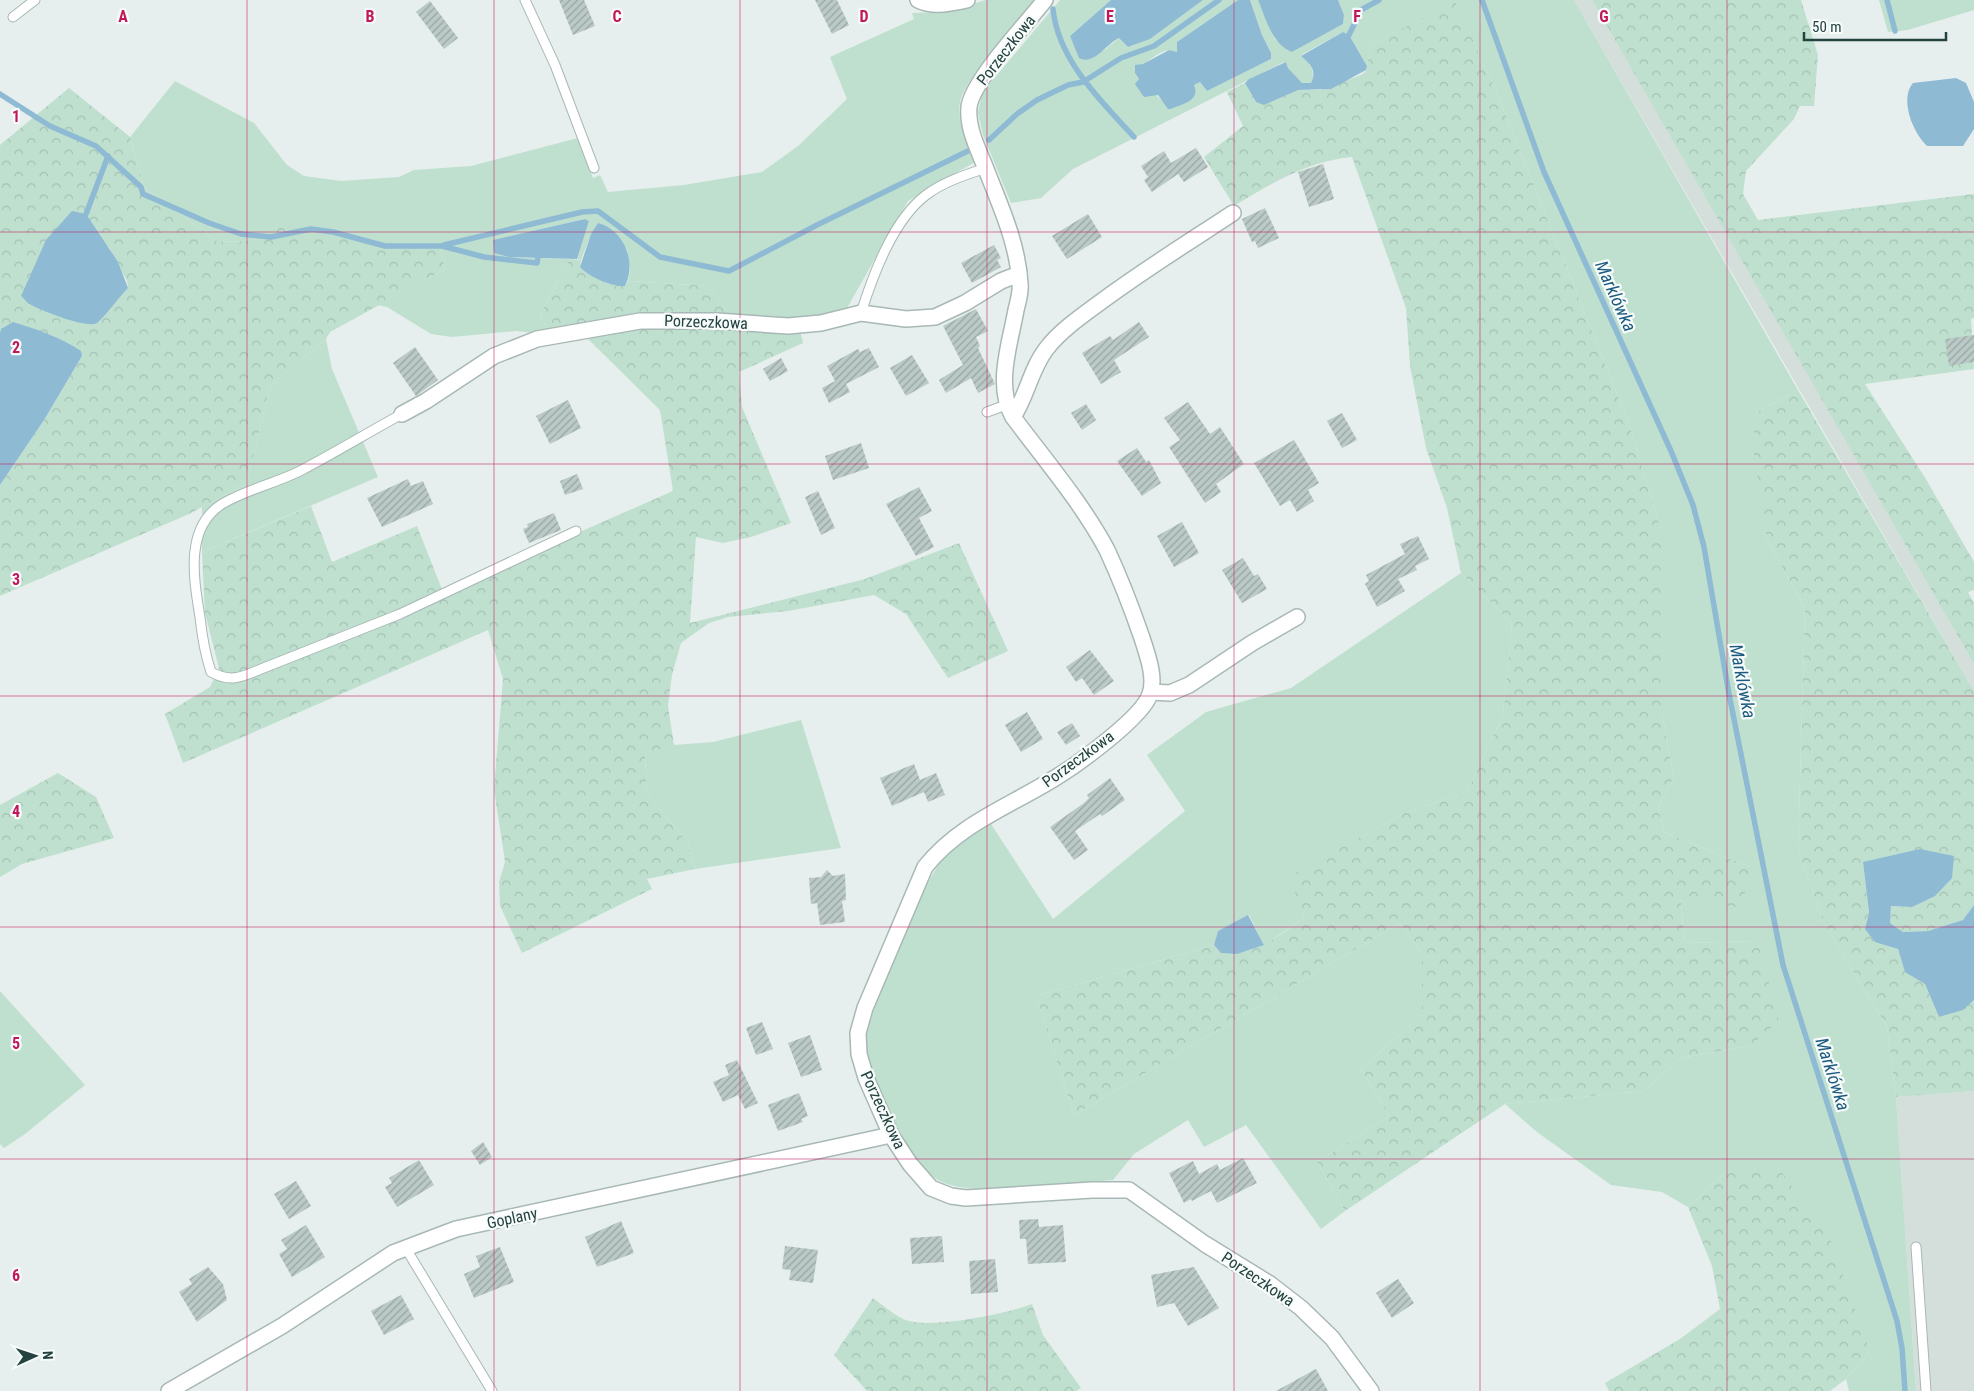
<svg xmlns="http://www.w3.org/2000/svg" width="1974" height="1391" viewBox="0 0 1974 1391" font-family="'Roboto Condensed',sans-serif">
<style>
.built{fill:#d4dfdc}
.grass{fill:#bfe0cf}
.forest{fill:url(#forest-crowns);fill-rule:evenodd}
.water{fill:#8ebad4}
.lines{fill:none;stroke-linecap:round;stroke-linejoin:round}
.stream{stroke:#8ebad4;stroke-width:5.5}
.building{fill:url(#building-hatch)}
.service-casing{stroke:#a8b8b6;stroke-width:11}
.minor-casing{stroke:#a8b8b6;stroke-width:18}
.service{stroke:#fff;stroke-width:9}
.minor{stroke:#fff;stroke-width:15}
.grid{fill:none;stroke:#c2185b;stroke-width:1;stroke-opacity:0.55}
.labels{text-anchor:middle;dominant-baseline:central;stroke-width:4.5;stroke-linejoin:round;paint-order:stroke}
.street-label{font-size:16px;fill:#244240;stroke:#f7fbfa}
.water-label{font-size:18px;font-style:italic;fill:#1c5a80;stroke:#f7fbfa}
.grid-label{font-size:16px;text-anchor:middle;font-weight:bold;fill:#c2185b;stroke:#f7fbfa;stroke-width:4.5;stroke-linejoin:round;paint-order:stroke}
</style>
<defs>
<pattern id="forest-crowns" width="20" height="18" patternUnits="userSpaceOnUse" patternTransform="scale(1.25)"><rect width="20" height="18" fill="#bfe0cf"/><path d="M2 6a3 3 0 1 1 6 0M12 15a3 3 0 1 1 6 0" fill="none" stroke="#a4c1b3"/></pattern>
<pattern id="building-hatch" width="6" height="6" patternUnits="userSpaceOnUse" patternTransform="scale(1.25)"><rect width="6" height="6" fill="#bbcac7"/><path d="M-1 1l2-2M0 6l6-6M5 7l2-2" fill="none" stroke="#98a6a3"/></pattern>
</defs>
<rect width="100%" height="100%" fill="#e6efed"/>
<g class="built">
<polygon points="1574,0 1592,0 1777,319 1974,664 1974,691"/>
<polygon points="1974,1091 1974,1391 1916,1391 1896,1097"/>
</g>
<g class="grass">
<path d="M986 0H1035C1018 21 964 79 960 102 956 120 968 146 975 162L908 201 847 308 819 317 735 322 709 286 628 281 630 269 627 249 591 234 581 260 577 259 589 221 585 219 493 240 509 257 570 259 540 315 550 335 516 331 452 337 431 334 387 307 378 305 445 269 441 248 397 244 277 226 252 241 218 242 144 187 130 137 175 81 254 123 287 165 304 176 341 181 399 177 414 170 471 166 578 138 593 178 600 175 608 192 684 185 762 172 798 146 847 99 830 57 914 19 912 13 946 12Z"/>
<path d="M1060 0H1111L1070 36 1103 51 1119 38 1128 47 1150 39 1203 0H1238L1177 42V52C1174 52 1172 51 1170 50 1161 49 1141 66 1135 73L1139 79 1171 109C1182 104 1201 100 1194 85L1200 82 1207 91 1271 59V53L1262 35 1250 0H1258L1275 39 1292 52 1343 24 1344 15 1338 0H1574L1798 390 1755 413 1767 540 1805 608 1798 850 1824 923 1887 1027 1896 1097 1916 1391H1849L1846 1379 1870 1352 1725 1173 1688 1207 1662 1192 1611 1185 1537 1132 1505 1104 1644 1091 1681 1058 1750 1046 1758 941 1684 943 1681 897 1750 867 1664 832 1658 807 1674 777 1662 714V533L1628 421 1496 91 1455 2 1371 45 1367 66 1349 35 1343 32 1301 55C1310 65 1316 69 1311 83H1302L1288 68 1286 62 1282 63 1073 169 1041 198 1011 203 983 135 978 113 982 93Z"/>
<polygon points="1879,0 1974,0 1974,10 1908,30 1888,32"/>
<polygon points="326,339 332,369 378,477 202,552 202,507 247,483 270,386"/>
<path d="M1461 573 1512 623 1503 715 1467 792 1405 813 1290 876 1304 918 1264 945 1249 915 1218 931 1214 945 1036 996 1074 1115 1400 923 1422 953V1015L1361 1069 1389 1116 1317 1162 1345 1211 1321 1229 1246 1125 1204 1147 1188 1120 1134 1154 1113 1180C1072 1183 975 1199 940 1181 921 1172 906 1143 896 1125 883 1101 868 1072 866 1044 864 1022 924 882 940 863 953 847 974 835 991 824L1053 919 1185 811 1147 755 1206 712 1291 688Z"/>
<polygon points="801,720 841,848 695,869 688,843 647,794 645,753 674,745 713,742"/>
<polygon points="0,991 85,1085 25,1134 4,1148 0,1144"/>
</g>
<g class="forest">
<polygon points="1592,0 1801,0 1818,55 1814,106 1800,106 1794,119 1746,171 1743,194 1758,220 1974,194 1974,318 1971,319 1974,369 1865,384 1924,476 1974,562 1974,590 1968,592 1974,603 1974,664"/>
<path d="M1455 1 1496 91 1628 421 1662 533V714L1674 777 1658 807 1664 832 1750 867 1742 908 1681 898 1684 943 1758 941 1779 1021 1750 1046 1681 1058 1644 1091 1505 1104 1345 1211 1317 1162 1389 1116 1361 1069 1422 1015V953L1400 923 1074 1115 1036 996 1214 945 1222 953C1255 956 1278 936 1304 918L1289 876 1405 813 1467 792 1503 715 1512 623 1461 573 1447 508 1426 448 1410 366 1406 308 1352 157C1308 161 1272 183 1234 206L1204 157 1243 126 1227 92 1245 83 1256 102 1298 90H1320L1361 75 1366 71 1371 45Z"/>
<path d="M69 88 130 137 144 187 218 242 252 241 277 226 299 223 397 244 441 248 445 269 330 332 326 339 270 386 247 483 189 514 0 596V485L44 420 82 356 1 329 0 333V145ZM108 246 127 281 128 288 115 300 99 322 28 304Z"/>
<polygon points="570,259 581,260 580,267 625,286 628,281 709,286 735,322 800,330 803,343 739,372 742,407 791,523 751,537 723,543 696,537 690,623 865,579 959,543 1008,651 948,678 906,614 874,595 788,611 728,617 709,623 681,643 672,675 668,706 674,745 645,754 647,794 688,843 695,869 647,879 652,889 522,953 500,906 499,882 505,862 494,789 503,679 488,630 183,763 165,714 210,687 219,668 205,613 202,552 311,506 332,562 417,526 443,592 673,491 660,410 588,339 550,335 540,315"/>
<polygon points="1798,390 1974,691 1974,905 1963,920 1928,931 1903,932 1890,923 1891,906 1912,907 1863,862 1869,912 1865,929 1898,949 1905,971 1925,984 1939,1017 1962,1010 1974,1000 1974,1091 1896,1097 1887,1027 1824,923 1798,850 1805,608 1767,540 1753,448 1755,413"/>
<polygon points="58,773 96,797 114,838 22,864 0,877 0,805"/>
<polygon points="1778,1167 1832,1243 1870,1352 1846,1379 1830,1391 1609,1391 1605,1383 1680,1339 1720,1309 1712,1266 1688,1207 1725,1173"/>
<path d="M873 1298C883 1305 897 1318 909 1321 936 1328 1006 1314 1032 1304L1043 1335 1081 1388 1076 1391H867L834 1355Z"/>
</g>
<g class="water">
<path d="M1111 0H1203L1150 39 1128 47 1119 38C1107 43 1094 66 1079 58L1070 36Z"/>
<path d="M1238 0H1250L1262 35 1271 53V59L1207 91 1200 82 1194 85C1201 101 1182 104 1171 109H1168L1158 95 1144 97 1135 84 1139 79 1135 73V65L1143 64 1169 50 1177 52V42Z"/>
<path d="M1258 0H1338L1344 15 1343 24 1292 52C1272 44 1266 19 1258 0Z"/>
<path d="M1343 32 1349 35 1367 66 1366 70 1331 89 1298 90 1264 105 1256 102 1245 83 1249 79 1286 62 1288 68 1302 83H1311C1317 70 1311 65 1301 56Z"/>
<path d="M1956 78 1966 83 1974 102V129L1963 146H1927C1913 133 1899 99 1913 83Z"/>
<path d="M72 211 86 214 118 262 128 288C121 295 102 320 97 323 87 329 40 310 29 304 26 302 24 298 21 296L46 240Z"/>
<polygon points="585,219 589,221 577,259 509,257 494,253 493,240"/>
<path d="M598 223C624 230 637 262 625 286 612 287 589 277 580 267L591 234Z"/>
<path d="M13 322C36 329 60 337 81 351L82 356 44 420 0 485V333L1 329Z"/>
<polygon points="1920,849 1954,856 1952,878 1935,896 1912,907 1891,906 1890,923 1903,932 1928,931 1963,920 1974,905 1974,1000 1963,1010 1939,1017 1925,984 1905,972 1898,949 1875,942 1865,929 1869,912 1863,862"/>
<polygon points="1248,915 1264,945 1237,954 1221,953 1214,945 1218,931"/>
</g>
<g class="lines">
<g class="stream">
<polyline points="1482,0 1544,172 1671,451 1693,505 1704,547 1729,694 1783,965 1897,1321 1902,1348 1905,1391"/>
<polyline points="1887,0 1895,31"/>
<path d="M1053 9C1058 60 1101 101 1134 137"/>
<polyline points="1349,35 1361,10 1379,0"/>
<polyline points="0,94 50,126 96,146 141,187 143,194 209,223 241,234 271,237 311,229 333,232 385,246 442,246 484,257 537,263 538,257"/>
<polyline points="989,140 1017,114 1037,100 1068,85 1083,82 1121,58 1154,46 1219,0"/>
<polyline points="86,214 108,156"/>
<polyline points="444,245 582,212 598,211 660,257 729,271 817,225 968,151"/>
</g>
</g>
<g class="building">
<polygon points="559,0 584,0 595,26 573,35"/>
<polygon points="815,0 837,0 849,25 832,34"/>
<polygon points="430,1 458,38 444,49 416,12"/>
<polygon points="1196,148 1208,167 1184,182 1178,174 1152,192 1144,180 1148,177 1141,166 1164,151 1171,163"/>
<polygon points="1323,164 1334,199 1309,207 1298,172"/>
<polygon points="1265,208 1279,238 1258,248 1255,241 1252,242 1242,219"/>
<polygon points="1088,214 1102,237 1067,259 1052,236"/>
<polygon points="994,245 1001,258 997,260 1001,267 972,283 961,263"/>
<polygon points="976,309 988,331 976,337 980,346 978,348 995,384 978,393 971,378 946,393 939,380 963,365 943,326"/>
<polygon points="1139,322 1149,337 1114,360 1121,372 1101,384 1082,353 1110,336 1113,340"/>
<polygon points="1974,335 1974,362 1949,366 1945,339"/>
<polygon points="415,347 438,380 416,396 393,363"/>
<polygon points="869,348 879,367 846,384 850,392 829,403 822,388 835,381 827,366 858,349 860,352"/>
<polygon points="912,355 929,383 906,396 890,368"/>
<polygon points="781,358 788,371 770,381 763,369"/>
<polygon points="568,400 581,428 550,444 536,416"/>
<polygon points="1188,402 1210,434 1220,427 1244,464 1216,484 1221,492 1205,503 1169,447 1180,440 1164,418"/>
<polygon points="1086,404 1096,420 1082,430 1071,413"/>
<polygon points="1342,413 1357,440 1342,448 1327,421"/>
<polygon points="1294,440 1319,483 1308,490 1314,501 1297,512 1290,500 1280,506 1254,463"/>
<polygon points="861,443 869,468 833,480 825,456"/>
<polygon points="1137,448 1146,462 1149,460 1161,483 1142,496 1117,461"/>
<polygon points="577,474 583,489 565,495 560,481"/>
<polygon points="408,479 411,486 423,481 433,504 382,527 367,498"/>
<polygon points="919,487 932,511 919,518 934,547 916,556 886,504"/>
<polygon points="818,491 835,528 821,535 805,497"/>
<polygon points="554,513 561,530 529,543 523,529 528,527 527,524"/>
<polygon points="1182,522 1199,553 1174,567 1157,536"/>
<polygon points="1418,536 1429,559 1415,566 1417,570 1398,579 1405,591 1377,607 1365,584 1369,581 1366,575 1405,554 1400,544"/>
<polygon points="1243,558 1254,576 1258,574 1267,589 1242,603 1222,570"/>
<polygon points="1090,650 1114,681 1094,695 1082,678 1076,682 1066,667"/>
<polygon points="1027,712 1043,739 1021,752 1005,725"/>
<polygon points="1072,723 1080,736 1066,745 1057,732"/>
<polygon points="914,764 920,780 936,773 945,795 928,802 924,792 892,806 880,778"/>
<polygon points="1110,778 1125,800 1102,816 1100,814 1075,831 1088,850 1074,860 1050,827 1084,803 1089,798 1087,795"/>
<polygon points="827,870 833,876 845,874 846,900 842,901 845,922 820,925 817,903 811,904 809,878 821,877"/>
<polygon points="762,1022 773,1049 756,1055 746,1028"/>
<polygon points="810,1035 822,1070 801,1077 788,1043"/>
<polygon points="737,1060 758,1103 745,1109 738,1095 723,1102 713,1082 729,1075 725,1065"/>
<polygon points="799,1093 808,1116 801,1119 803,1122 778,1131 768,1105"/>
<polygon points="483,1142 492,1157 480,1165 471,1151"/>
<polygon points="1243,1158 1257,1183 1217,1203 1211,1191 1192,1201 1191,1199 1184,1203 1169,1173 1193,1161 1199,1174 1217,1164 1220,1170"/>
<polygon points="419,1160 434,1185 397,1207 385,1187 392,1183 389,1178"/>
<polygon points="296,1181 311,1206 289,1219 274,1194"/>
<polygon points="1038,1219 1039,1227 1063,1225 1066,1262 1028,1264 1026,1239 1020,1239 1019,1220"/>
<polygon points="621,1221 634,1253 597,1267 585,1237"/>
<polygon points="306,1225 325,1257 292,1277 279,1254 287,1249 281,1240"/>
<polygon points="942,1236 944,1262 912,1264 910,1238"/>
<polygon points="785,1246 818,1250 813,1283 789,1280 791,1270 782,1269"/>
<polygon points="500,1247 514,1282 474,1298 464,1274 480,1267 476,1256"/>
<polygon points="995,1259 998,1292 971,1294 969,1261"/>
<polygon points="208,1267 223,1284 227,1300 197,1322 179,1292 192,1284 189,1279"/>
<polygon points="1194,1267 1219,1308 1188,1326 1174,1303 1157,1307 1151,1275"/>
<polygon points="1398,1279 1414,1303 1392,1318 1376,1293"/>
<polygon points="401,1295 414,1319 384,1335 371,1311"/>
<polygon points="1316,1369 1328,1391 1276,1391"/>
</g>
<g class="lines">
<g class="service-casing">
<g id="service">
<polyline points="525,0 555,65 594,168"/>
<polyline points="13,17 35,0"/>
<path d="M861 313C873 275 893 220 926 195 943 182 965 175 986 168"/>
<polyline points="987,412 1006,405"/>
<path d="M402 414C369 432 336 452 302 470 277 483 247 489 222 504 184 528 194 580 200 617 202 636 205 654 211 672 231 683 242 677 261 669L400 614 576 531"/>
<polyline points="405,1247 492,1391"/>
<polyline points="1916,1247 1926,1391"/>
</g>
</g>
<g class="minor-casing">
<g id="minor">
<path d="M918 0C934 8 951 3 967 0"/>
<path d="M1045 0C1027 23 972 81 969 107 967 128 978 149 986 169 1000 205 1018 244 1020 284 1021 293 1018 302 1016 310 1010 344 995 385 1013 417 1045 460 1082 503 1107 550 1120 578 1132 609 1142 638 1147 654 1156 677 1150 694 1143 717 1078 764 1055 778 1010 806 959 824 925 867L865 1008 858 1033 859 1054 866 1078 891 1135 910 1164 931 1188 951 1196 966 1198 1092 1190H1129L1205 1244 1270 1284 1301 1308 1332 1338 1371 1391"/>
<polyline points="402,414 426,401 494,356 537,339 640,321 717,321 788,326 821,323 861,313 906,319 935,317 965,303 1001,281 1019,274"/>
<path d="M1013 417C1027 396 1031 368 1047 348 1061 330 1083 315 1102 301 1144 270 1189 242 1233 213"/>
<polyline points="1151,692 1170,693 1189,685 1252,643 1297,617"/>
<polyline points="169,1391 282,1326 393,1253 456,1229 891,1135"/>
</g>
</g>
<use href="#service" class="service"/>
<use href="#minor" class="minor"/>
</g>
<path class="grid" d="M247 0V1391M494 0V1391M740 0V1391M987 0V1391M1234 0V1391M1480 0V1391M1727 0V1391M0 232H1974M0 464H1974M0 696H1974M0 927H1974M0 1159H1974"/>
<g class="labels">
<g class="street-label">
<text transform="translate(1006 50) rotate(-52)">Porzeczkowa</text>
<text transform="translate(706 322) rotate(2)">Porzeczkowa</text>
<text transform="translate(1078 759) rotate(-36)">Porzeczkowa</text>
<text transform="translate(883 1110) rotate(65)">Porzeczkowa</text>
<text transform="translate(512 1218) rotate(-12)">Goplany</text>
<text transform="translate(1258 1279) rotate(34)">Porzeczkowa</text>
</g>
<g class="water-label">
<text transform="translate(1616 296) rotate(66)">Marklówka</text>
<text transform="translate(1743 681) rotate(79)">Marklówka</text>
<text transform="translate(1833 1074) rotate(72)">Marklówka</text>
</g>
</g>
<g class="grid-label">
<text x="123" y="22">A</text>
<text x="370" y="22">B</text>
<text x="617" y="22">C</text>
<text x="864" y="22">D</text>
<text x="1110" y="22">E</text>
<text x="1357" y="22">F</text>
<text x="1604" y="22">G</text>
<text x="16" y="122">1</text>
<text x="16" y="353">2</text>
<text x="16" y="585">3</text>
<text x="16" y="817">4</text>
<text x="16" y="1049">5</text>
<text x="16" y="1281">6</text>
</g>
<g transform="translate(35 1356) rotate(87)" stroke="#f7fbfa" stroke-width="4" paint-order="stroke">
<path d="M0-4L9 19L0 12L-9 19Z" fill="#244240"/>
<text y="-8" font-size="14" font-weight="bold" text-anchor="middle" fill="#244240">N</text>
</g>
<path d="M1804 32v8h142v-8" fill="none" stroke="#244240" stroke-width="2.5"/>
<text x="1812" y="32" font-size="15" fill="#244240" stroke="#f7fbfa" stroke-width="4" paint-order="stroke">50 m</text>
</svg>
